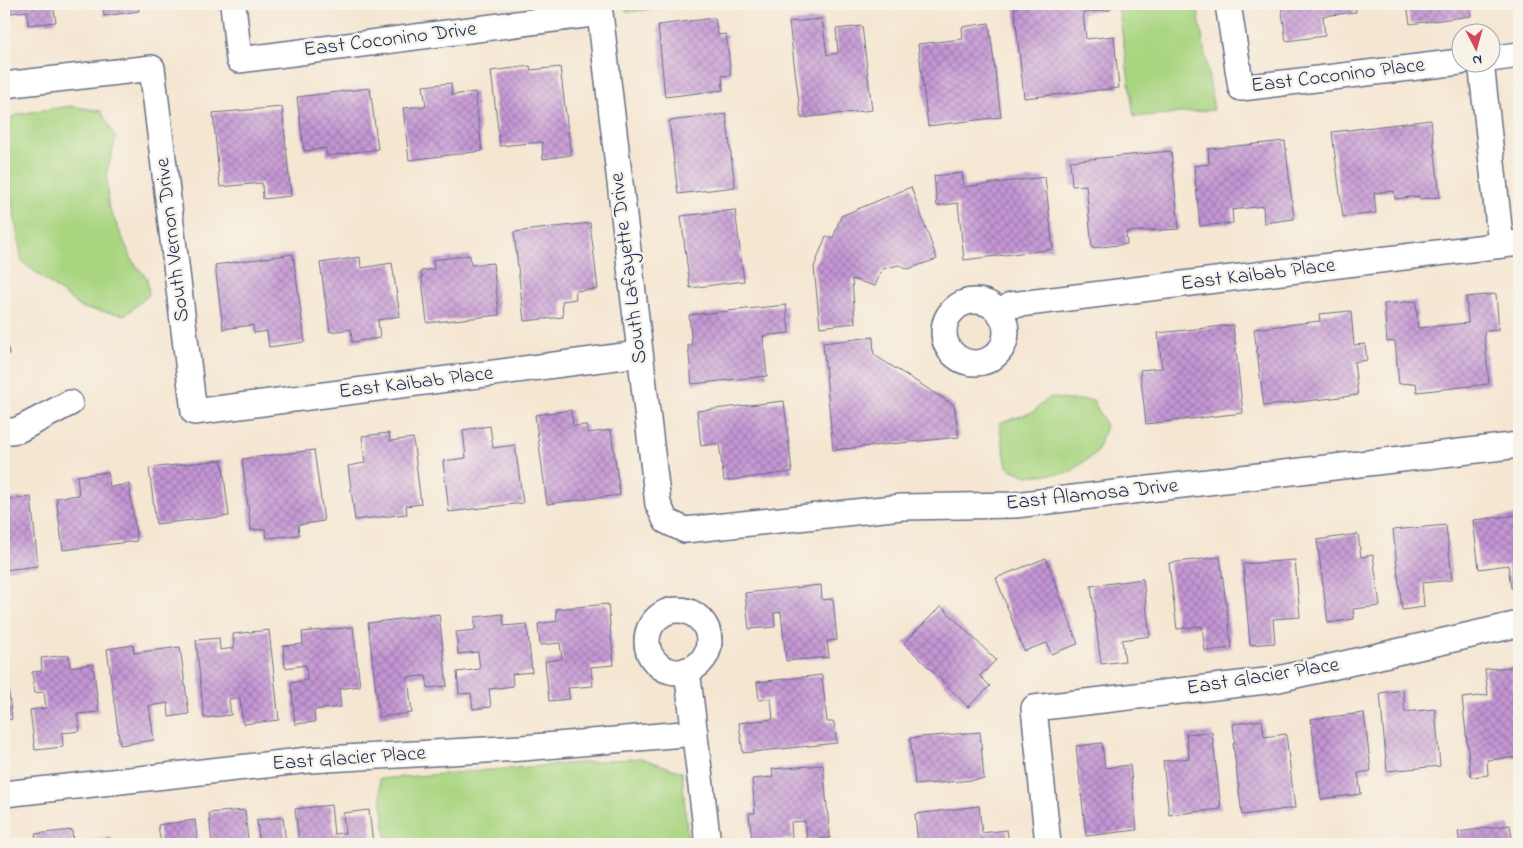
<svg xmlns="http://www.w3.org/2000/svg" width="1523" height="848" viewBox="0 0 1523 848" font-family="'Indie Flower',sans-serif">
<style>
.park{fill:#a9d581;stroke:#628270}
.building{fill:url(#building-cross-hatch)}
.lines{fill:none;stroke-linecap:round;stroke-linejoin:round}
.street-casing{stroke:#676f87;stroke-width:28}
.street{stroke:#fff;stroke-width:25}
.labels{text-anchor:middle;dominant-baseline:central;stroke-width:5;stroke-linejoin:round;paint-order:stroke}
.street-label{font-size:21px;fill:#1b2f5e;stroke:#f7f3e8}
</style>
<defs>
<pattern id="building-cross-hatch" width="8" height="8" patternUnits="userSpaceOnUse" patternTransform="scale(1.25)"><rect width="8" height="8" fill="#c596d4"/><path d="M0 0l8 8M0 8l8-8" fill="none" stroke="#9f7baf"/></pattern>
</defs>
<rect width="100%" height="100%" fill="#f7f3e8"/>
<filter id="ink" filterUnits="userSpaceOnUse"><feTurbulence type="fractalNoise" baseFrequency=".02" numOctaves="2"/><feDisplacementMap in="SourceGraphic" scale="10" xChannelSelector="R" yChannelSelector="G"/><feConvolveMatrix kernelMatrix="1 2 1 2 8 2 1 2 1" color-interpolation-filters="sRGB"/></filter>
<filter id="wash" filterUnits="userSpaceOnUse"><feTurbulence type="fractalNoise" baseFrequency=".0096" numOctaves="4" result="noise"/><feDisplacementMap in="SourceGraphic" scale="20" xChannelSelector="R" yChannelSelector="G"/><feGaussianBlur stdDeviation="1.12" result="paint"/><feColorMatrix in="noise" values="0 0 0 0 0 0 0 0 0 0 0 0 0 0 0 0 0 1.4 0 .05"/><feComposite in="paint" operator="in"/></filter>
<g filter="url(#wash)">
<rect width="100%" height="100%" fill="#f5e6d2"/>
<g class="park">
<polygon points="618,4 692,4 628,12"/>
<polygon points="1118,4 1197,4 1214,110 1134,117"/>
<polygon points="70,106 101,111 116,138 107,171 108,205 133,262 147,278 149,295 125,315 82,308 22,262 4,154 4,121 19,114"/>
<polygon points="1050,397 1066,400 1093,400 1106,426 1096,453 1069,473 1026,476 1007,467 999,423 1033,412"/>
<polygon points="641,758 682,772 688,844 387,844 379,779"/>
</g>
<g id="blocks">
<g class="building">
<polygon points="4,4 53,4 56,22 28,25 27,11 4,14"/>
<polygon points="103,4 138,4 139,11 104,16"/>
<polygon points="1014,4 1109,4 1110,10 1083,13 1086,39 1114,36 1119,88 1024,98"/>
<polygon points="1281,4 1355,4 1356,12 1323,16 1325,36 1286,41"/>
<polygon points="1407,4 1470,4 1471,16 1410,24"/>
<polygon points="715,18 718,35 726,34 731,75 722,76 723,90 665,97 658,25"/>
<polygon points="822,19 827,55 838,53 836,29 862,26 872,110 801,118 789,22"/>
<polygon points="989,23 1001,117 928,126 918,44 963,39 962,27"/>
<polygon points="530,66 531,70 560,67 571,155 543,159 542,142 500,146 491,71"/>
<polygon points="451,83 452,95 475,92 482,151 409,160 403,108 426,106 423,86"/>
<polygon points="370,88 378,149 327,156 326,148 304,151 297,97"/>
<polygon points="282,107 291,196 263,199 262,183 220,187 213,113"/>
<polygon points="726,114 735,187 678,194 669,121"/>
<polygon points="1431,120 1440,197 1419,199 1419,196 1395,199 1394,191 1374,193 1376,213 1343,217 1332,132"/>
<polygon points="1285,141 1294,219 1264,223 1263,206 1232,210 1233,223 1200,226 1194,166 1209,164 1208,149"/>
<polygon points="1171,151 1179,229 1126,232 1127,244 1092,248 1086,185 1072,186 1070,161"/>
<polygon points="962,173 964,187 1045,177 1053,249 964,260 958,203 937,206 934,176"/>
<polygon points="911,187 937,259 908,269 899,265 882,269 875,286 852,279 855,323 820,327 814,267 826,236 833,238 841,216"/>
<polygon points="735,210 744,281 690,288 681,216"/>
<polygon points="590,223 598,289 575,291 576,299 562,301 563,317 524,321 514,232"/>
<polygon points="293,254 305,342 269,347 267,331 254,333 253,325 223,329 215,265"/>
<polygon points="470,255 471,265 493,263 499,315 427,323 421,271 434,269 433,260"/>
<polygon points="360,257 361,268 392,263 400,316 378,320 380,338 352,342 351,329 330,332 320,263"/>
<polygon points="1496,294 1499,330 1484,331 1489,384 1417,392 1416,383 1399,384 1395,341 1387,342 1384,304 1416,301 1418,328 1468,323 1466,297"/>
<polygon points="786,305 789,333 763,336 767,376 692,384 688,345 692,345 689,315"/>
<polygon points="1351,311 1354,345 1365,344 1367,360 1354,362 1358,395 1264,406 1254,329 1320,321 1319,314"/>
<polygon points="4,321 9,354 4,355"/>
<polygon points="1233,325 1243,413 1146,424 1140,370 1162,368 1158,333"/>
<polygon points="873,337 874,355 954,405 959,437 833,450 823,343"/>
<polygon points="784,401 792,472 724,481 719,443 701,446 697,411"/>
<polygon points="571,410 573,426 586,425 588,433 611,430 620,495 547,504 535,415"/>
<polygon points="490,426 493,448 515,445 523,503 449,512 443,461 466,458 463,430"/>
<polygon points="389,433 390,441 413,438 421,504 406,506 407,514 355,520 348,466 365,463 362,436"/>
<polygon points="314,450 324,521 298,525 299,535 267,538 265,529 251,530 242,459"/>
<polygon points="222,460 229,516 156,524 149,468"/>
<polygon points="108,472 110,487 129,484 137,541 63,550 56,498 79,495 77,476"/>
<polygon points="5,479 8,499 31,497 38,566 4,570"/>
<polygon points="1519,515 1519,587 1511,588 1508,565 1479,569 1473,520"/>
<polygon points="1446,525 1452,580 1422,583 1424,607 1402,610 1393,530"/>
<polygon points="1358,534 1361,557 1373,555 1380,606 1353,609 1354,619 1328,623 1317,540"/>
<polygon points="1220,557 1232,648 1205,651 1202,626 1177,629 1169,563"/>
<polygon points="1046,558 1078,644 1051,654 1047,643 1024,651 996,578"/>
<polygon points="1295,560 1300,617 1273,619 1275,643 1250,645 1243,564"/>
<polygon points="1143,579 1150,636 1122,640 1125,661 1101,664 1091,586"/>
<polygon points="821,585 822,600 833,599 837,640 827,641 829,657 786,661 781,612 774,613 775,627 749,629 745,593"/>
<polygon points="608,604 614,665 591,667 593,686 568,688 570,699 549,701 545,661 562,659 560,643 540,645 538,624 557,621 556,609"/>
<polygon points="941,606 996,660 980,676 990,686 968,707 904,643"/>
<polygon points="439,614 447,686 428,688 426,676 408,677 412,713 379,717 368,623"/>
<polygon points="503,614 504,626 527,624 532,672 512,674 513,686 489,689 491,707 473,709 471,693 459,694 457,672 480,669 478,652 458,654 456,632 475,630 475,617"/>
<polygon points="353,627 360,686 339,689 341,707 314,710 315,722 295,724 291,683 307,680 306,665 285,668 283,646 303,644 302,632"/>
<polygon points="269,630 279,720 243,724 240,698 229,699 231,715 204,718 196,640 219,638 220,650 234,648 233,634"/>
<polygon points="133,645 134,653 180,647 189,714 169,717 168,703 149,706 154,740 120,745 107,649"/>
<polygon points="69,655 70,667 93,664 99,712 77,714 80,731 62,733 63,747 35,750 30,710 46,708 44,692 35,693 32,672 42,671 41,658"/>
<polygon points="1512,667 1519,757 1487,760 1488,775 1471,777 1462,698 1488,695 1485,669"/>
<polygon points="4,671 6,671 12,719 4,720"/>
<polygon points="822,675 827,722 834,722 837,743 743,753 739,723 773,719 771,699 759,700 757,682"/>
<polygon points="1403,690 1405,712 1435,709 1440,766 1387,771 1380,693"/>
<polygon points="1364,713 1371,771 1358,773 1361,794 1321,799 1311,719"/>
<polygon points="1262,720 1264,737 1286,734 1295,808 1242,815 1233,743 1235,742 1233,724"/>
<polygon points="980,732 984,779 915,785 910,738"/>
<polygon points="1212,732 1221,809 1169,815 1163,761 1189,758 1186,734"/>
<polygon points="1102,743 1105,768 1130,765 1137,830 1086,836 1076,746"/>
<polygon points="823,765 830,838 807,840 805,821 791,822 792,839 752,842 749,813 755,813 752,779 773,777 772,769"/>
<polygon points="331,805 334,834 345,833 343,813 369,810 373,844 299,844 295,809"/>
<polygon points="979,806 982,833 1007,830 1009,844 918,844 915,814"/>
<polygon points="245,810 248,841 259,840 257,820 283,817 286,844 212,844 209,813"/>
<polygon points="195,820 198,844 161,844 158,825"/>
<polygon points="1510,825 1513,844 1460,844 1458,832"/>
<polygon points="72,830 73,844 37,844 35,834"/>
<polygon points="110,838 111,844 85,844 85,841"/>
<polygon points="23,841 24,844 5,844 5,843"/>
</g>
</g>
</g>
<g filter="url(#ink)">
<use href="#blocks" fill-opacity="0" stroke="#676f87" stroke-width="1"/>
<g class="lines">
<g class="street-casing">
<g id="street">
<polyline points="233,4 239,60 600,13 658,504 666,521 685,530 902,507 1015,505 1519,445"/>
<polyline points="1228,4 1241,88 1460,62"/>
<polyline points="1490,59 1519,55"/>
<polyline points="1481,62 1501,245"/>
<polyline points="4,85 152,68 194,412 639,354"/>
<circle cx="975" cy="332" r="31"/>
<polyline points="1000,313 1011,305 1519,243"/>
<polyline points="4,432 18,430 70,403"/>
<circle cx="678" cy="641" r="31"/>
<polyline points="687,670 708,844"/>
<polyline points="4,794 309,760 522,748 695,733"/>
<polyline points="1048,844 1034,708 1274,680 1519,624"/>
</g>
</g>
<use href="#street" class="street"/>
</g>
</g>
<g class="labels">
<g class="street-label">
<text transform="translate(390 40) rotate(-7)">East Coconino Drive</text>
<text transform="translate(1338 76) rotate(-7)">East Coconino Place</text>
<text transform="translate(173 240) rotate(-97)">South Vernon Drive</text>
<text transform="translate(629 268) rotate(-97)">South Lafayette Drive</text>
<text transform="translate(1258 275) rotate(-7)">East Kaibab Place</text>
<text transform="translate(416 383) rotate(-7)">East Kaibab Place</text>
<text transform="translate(1092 495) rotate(-6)">East Alamosa Drive</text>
<text transform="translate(1263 677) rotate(-9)">East Glacier Place</text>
<text transform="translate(349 759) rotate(-4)">East Glacier Place</text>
</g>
</g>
<rect width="1523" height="848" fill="none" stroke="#f7f3e8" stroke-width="20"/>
<g transform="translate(1476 48) rotate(174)"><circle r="24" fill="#f7f3e8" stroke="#9fa5b1"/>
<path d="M0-4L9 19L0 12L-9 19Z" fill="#d1495b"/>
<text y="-8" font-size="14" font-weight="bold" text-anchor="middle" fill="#1b2f5e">N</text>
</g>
</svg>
